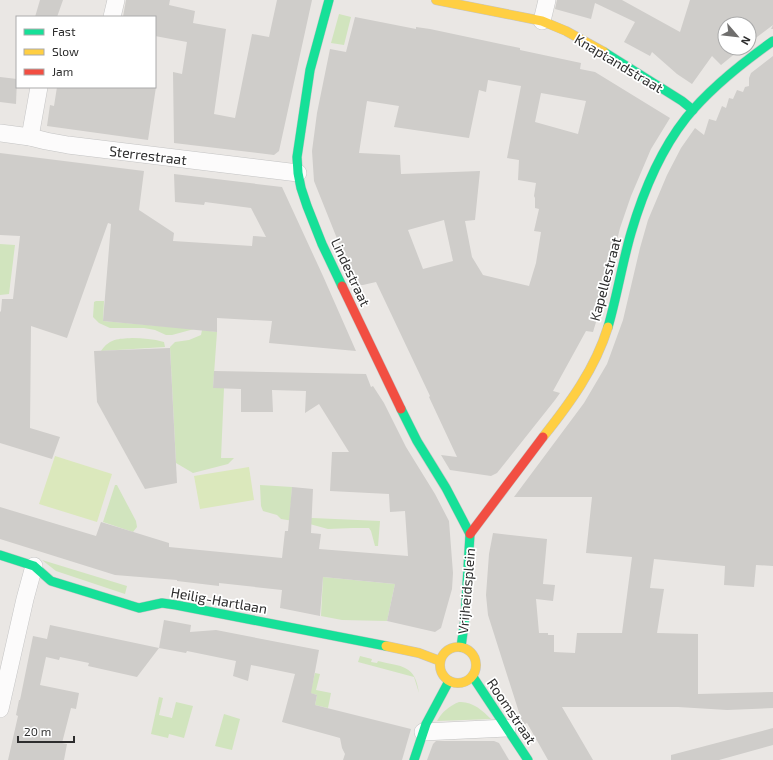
<svg xmlns="http://www.w3.org/2000/svg" width="773" height="760" viewBox="0 0 773 760" font-family="'Exo 2',sans-serif">
<style>
.green{fill:#d1e4be}
.pitch{fill:#dbe8bc}
.building{fill:#cfcdca;fill-rule:evenodd}
.lines{fill:none;stroke-linecap:round;stroke-linejoin:round}
.street-casing{stroke:#c4c4c4;stroke-width:18}
.fast-casing{stroke:#c4c4c4;stroke-width:10}
.slow-casing{stroke:#c4c4c4;stroke-width:10}
.jam-casing{stroke:#c4c4c4;stroke-width:10}
.street{stroke:#fcfbfb;stroke-width:17}
.fast{stroke:#16e098;stroke-width:9}
.slow{stroke:#ffcf43;stroke-width:9}
.jam{stroke:#f24e42;stroke-width:9}
.labels{text-anchor:middle;dominant-baseline:central;stroke-width:3.5;stroke-linejoin:round;paint-order:stroke}
.street-label{font-size:14px;fill:#2d2d2d;stroke:#fff}
</style>
<rect width="100%" height="100%" fill="#eae7e4"/>
<g class="green">
<polygon points="339,14 351,17 344,45 331,43"/>
<polygon points="0,244 15,245 9,294 0,295"/>
<polygon points="96,301 104,301 103,321 194,329 172,335 166,335 155,330 144,328 110,328 99,323 93,317 94,302"/>
<polygon points="202,330 217,332 213,388 224,388 221,458 234,458 228,464 193,473 176,463 170,347 175,342 189,340 201,335"/>
<path d="M132 338C143 338 153 339 164 342L165 347 101 351C110 338 118 339 132 338Z"/>
<polygon points="115,485 117,485 118,487 136,521 137,527 133,532 103,522"/>
<polygon points="260,485 292,487 290,517 380,521 378,546 375,546 371,531 369,528 353,528 328,529 306,523 281,519 277,515 263,511 261,506"/>
<polygon points="42,560 127,586 125,594 56,571"/>
<polygon points="323,577 395,584 387,621 342,620 321,616"/>
<path d="M360 656 372 659 371 662 377 663 378 661C402 667 415 664 419 693L414 677 358 662Z"/>
<polygon points="315,673 320,674 316,690 331,693 328,708 315,705 317,695 310,693"/>
<polygon points="159,697 163,698 159,715 172,718 176,702 193,706 184,738 169,734 168,738 151,734"/>
<path d="M459 702C472 701 482 710 491 719L437 721C442 712 449 706 459 702Z"/>
<polygon points="224,714 240,719 232,750 215,746"/>
</g>
<g class="pitch">
<polygon points="55,456 112,474 97,522 39,504"/>
<polygon points="249,467 254,500 200,509 194,476"/>
</g>
<g class="building">
<polygon points="40,0 63,0 57,17 35,17"/>
<polygon points="126,0 170,0 169,5 195,11 193,23 226,29 214,114 235,118 252,34 269,37 277,0 312,0 279,151 274,155 174,143 173,72 182,74 187,42 155,36 155,17 123,17"/>
<polygon points="557,0 622,0 680,32 690,0 773,0 773,29 771,29 773,25 749,43 749,24 725,24 725,48 742,48 721,65 712,56 692,84 677,74 652,52 650,56 624,42 635,22 595,3 591,19 555,9"/>
<path d="M355 17 416 29V27L430 29 520 48V50L581 63 580 69 595 72 670 118 651 149 631 196 620 228 603 299 593 332 586 331 553 391 560 393 555 400 497 473 491 476 450 470 441 455 457 457 429 397 430 396 376 282 363 285H358L347 260 346 261 314 181 312 151 317 113 330 49 346 52ZM488 80 521 86 507 158 519 160 518 180 536 183 534 196 535 198V208L539 209 534 231 541 232 536 263 529 286 483 275 472 257 465 221 475 220 480 171 401 174 400 155 359 153 367 101 399 106 394 127 469 138 479 90 486 92ZM541 93 586 101 578 134 535 122ZM444 220 453 261 423 269 408 230Z"/>
<polygon points="773,56 773,566 756,565 754,587 724,585 725,566 654,559 650,588 664,589 657,633 698,634 698,694 773,692 773,708 727,710 678,707 562,707 593,760 548,760 527,723 523,725 488,615 486,595 489,554 493,533 547,539 543,584 555,585 553,601 536,599 539,633 548,633 548,635 554,635 554,652 575,653 577,633 622,633 632,557 586,553 592,497 514,497 584,403 607,364 623,320 640,248 648,220 667,175 681,148 695,128 704,135 709,119 716,121 722,106 726,108 729,98 733,99 737,90 743,92 745,87 749,86 749,78 751,73"/>
<polygon points="0,77 17,79 16,104 0,102"/>
<polygon points="57,87 156,87 148,140 47,126 50,105 54,106"/>
<polygon points="0,153 144,171 139,210 174,233 173,241 252,246 253,236 266,237 251,208 205,202 204,205 175,202 174,174 282,187 323,276 356,351 269,343 272,321 217,318 217,332 103,321 111,224 108,223 67,338 31,326 30,428 60,437 52,459 0,443 0,312 1,311 2,299 13,299 20,236 0,235"/>
<polygon points="170,348 177,483 145,489 97,402 94,351"/>
<polygon points="214,371 366,374 371,387 373,386 384,403 406,447 435,494 449,521 453,573 452,589 441,628 435,632 387,621 395,584 323,577 320,616 280,608 282,590 219,583 219,586 177,581 177,580 115,575 0,539 0,507 96,536 101,522 169,543 169,547 282,558 285,531 288,531 292,487 313,489 311,533 321,534 319,549 408,556 405,511 390,512 389,494 330,491 332,452 349,452 319,404 305,413 306,391 272,390 273,412 241,412 241,389 213,388"/>
<polygon points="164,620 191,625 190,632 216,630 319,650 311,693 317,695 315,705 411,729 402,760 343,760 345,754 342,748 340,738 282,722 295,674 251,665 248,681 233,676 236,661 187,651 186,653 159,648 137,677 88,666 89,663 60,657 59,660 46,657 40,685 79,693 76,709 71,708 62,743 67,744 64,760 8,760 18,716 16,715 19,700 20,700 33,636 47,639 50,625 159,648"/>
<polygon points="773,728 773,745 719,760 671,760 671,755"/>
<polygon points="436,741 494,741 499,743 509,760 427,760 433,744"/>
</g>
<g class="lines">
<g class="street-casing">
<g id="street">
<polyline points="112,17 116,0"/>
<polyline points="542,21 547,0"/>
<polyline points="0,133 30,137 46,141 68,145 298,173"/>
<polyline points="30,137 39,87"/>
<polyline points="0,709 25,599 34,566"/>
<polyline points="423,732 507,728"/>
</g>
</g>
<g class="fast-casing">
<g id="fast">
<polyline points="329,0 310,70 297,157 298,173 301,188 307,206 322,244 342,286"/>
<polyline points="604,52 682,101 693,110"/>
<path d="M608 327C617 296 622 264 631 233 643 192 660 151 686 118 710 88 742 63 773 41"/>
<polyline points="401,409 417,441 446,488 470,534"/>
<polyline points="0,555 34,566 51,581 139,608 162,603 176,605 386,646"/>
<polyline points="461,647 465,618 470,534"/>
<polyline points="473,677 528,760"/>
<polyline points="414,760 426,724 449,681"/>
</g>
</g>
<g class="slow-casing">
<g id="slow">
<polyline points="436,0 542,21 566,31 604,52"/>
<path d="M543 437C570 403 595 369 608 327"/>
<polyline points="386,646 419,653 440,661"/>
<circle cx="458" cy="665" r="18"/>
</g>
</g>
<g class="jam-casing">
<g id="jam">
<polyline points="342,286 401,409"/>
<polyline points="470,534 543,437"/>
</g>
</g>
<use href="#street" class="street"/>
<use href="#fast" class="fast"/>
<use href="#slow" class="slow"/>
<use href="#jam" class="jam"/>
</g>
<g class="labels">
<g class="street-label">
<text transform="translate(619 63) rotate(31)">Knaptandstraat</text>
<text transform="translate(148 155) rotate(7)">Sterrestraat</text>
<text transform="translate(351 272) rotate(65)">Lindestraat</text>
<text transform="translate(605 279) rotate(-75)">Kapellestraat</text>
<text transform="translate(466 591) rotate(-85)">Vrijheidsplein</text>
<text transform="translate(219 600) rotate(10)">Heilig-Hartlaan</text>
<text transform="translate(512 711) rotate(56)">Roomstraat</text>
</g>
</g>
<rect x="16" y="16" width="140" height="72" fill="#ffffff" stroke="#ababab"/>
<rect x="24" y="29" width="20" height="6" fill="#16e098" stroke="#ababab"/>
<text x="52" y="36" font-size="12" fill="#2d2d2d">Fast</text>
<rect x="24" y="49" width="20" height="6" fill="#ffcf43" stroke="#ababab"/>
<text x="52" y="56" font-size="12" fill="#2d2d2d">Slow</text>
<rect x="24" y="69" width="20" height="6" fill="#f24e42" stroke="#ababab"/>
<text x="52" y="76" font-size="12" fill="#2d2d2d">Jam</text>
<g transform="translate(737 36) rotate(118)"><circle r="19" fill="#ffffff" stroke="#ababab"/>
<path d="M0-3L7 15L0 10L-7 15Z" fill="#6f6e6d"/>
<text y="-6" font-size="11" font-weight="bold" text-anchor="middle" fill="#2d2d2d">N</text>
</g>
<path d="M18 736v6h56v-6" fill="none" stroke="#2d2d2d" stroke-width="2"/>
<text x="24" y="736" font-size="12" fill="#2d2d2d" stroke="#ffffff" stroke-width="3" paint-order="stroke">20 m</text>
</svg>
